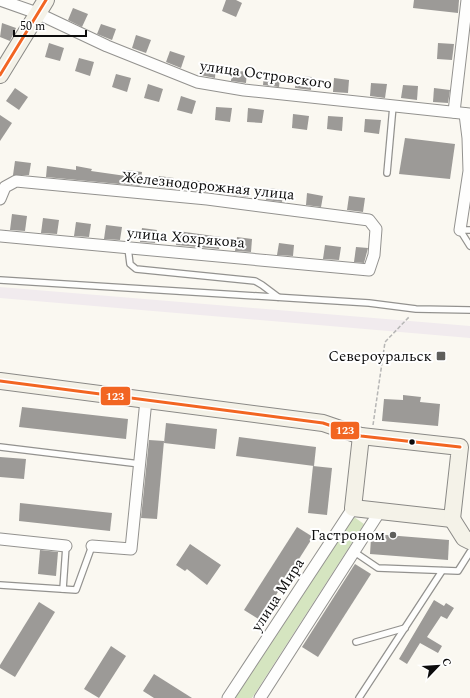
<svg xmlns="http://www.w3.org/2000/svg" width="470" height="698" viewBox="0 0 470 698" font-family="Spectral,serif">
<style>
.industrial{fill:#f1ebee}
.forest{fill:#d5e5c0}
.building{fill:#9c9a97}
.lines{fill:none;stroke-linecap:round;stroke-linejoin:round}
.lane-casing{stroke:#93928f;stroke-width:8}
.street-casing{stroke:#93928f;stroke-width:13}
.secondary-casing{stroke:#8a8986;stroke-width:18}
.path{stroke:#b7b7b6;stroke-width:1.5;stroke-dasharray:4 2;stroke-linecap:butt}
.lane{stroke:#fefefd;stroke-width:5.5}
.street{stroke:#fefefd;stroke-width:11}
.secondary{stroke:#f4f2e8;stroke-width:16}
.bus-1-casing{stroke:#fff;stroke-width:6}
.bus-1{stroke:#f26522;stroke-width:3}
.poi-dot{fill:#5f5f5c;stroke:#fff;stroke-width:1.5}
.bus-dot{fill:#0c0c0c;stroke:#fff;stroke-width:1.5}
.labels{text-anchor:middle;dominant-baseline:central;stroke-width:4;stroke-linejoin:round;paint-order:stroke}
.street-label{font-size:15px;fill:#0c0c0c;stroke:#fff}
.poi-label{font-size:15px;fill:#0c0c0c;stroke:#fff;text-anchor:end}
.line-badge{stroke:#fff;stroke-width:1.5}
.badge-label{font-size:11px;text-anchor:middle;font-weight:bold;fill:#fff}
</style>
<rect width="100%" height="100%" fill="#faf8f1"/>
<polygon class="industrial" points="0,287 470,326 470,338 0,298"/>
<polygon class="forest" points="354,517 364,524 252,698 235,698"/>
<g class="building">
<polygon points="226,0 236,0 242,3 236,17 222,11"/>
<polygon points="414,0 459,0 458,13 413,8"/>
<polygon points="73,8 88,14 82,27 68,20"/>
<polygon points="2,23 16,28 10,41 0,37"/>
<polygon points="101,24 116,29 112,40 97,34"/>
<polygon points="136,35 151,40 146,53 132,48"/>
<polygon points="49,43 64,48 60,61 45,57"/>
<polygon points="438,43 454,44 452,60 437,59"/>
<polygon points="170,51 185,56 181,68 166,62"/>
<polygon points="79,58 94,62 90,76 75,71"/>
<polygon points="201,63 216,65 215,78 200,75"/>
<polygon points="232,70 247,72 246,83 231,81"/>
<polygon points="116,74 131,78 127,92 112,87"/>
<polygon points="264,75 280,77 279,87 263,85"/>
<polygon points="296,76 312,77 311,90 295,88"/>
<polygon points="334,78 349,80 348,93 333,92"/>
<polygon points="371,83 387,84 385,98 370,96"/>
<polygon points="148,84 163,89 159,102 144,98"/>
<polygon points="403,85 418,86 417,100 401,98"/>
<polygon points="15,88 28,97 19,110 6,101"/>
<polygon points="434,88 450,90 448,103 433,102"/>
<polygon points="181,96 196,101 192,114 177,110"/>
<polygon points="216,107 232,108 230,122 215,120"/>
<polygon points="248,108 264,110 262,123 247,122"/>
<polygon points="293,114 309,116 307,130 292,128"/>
<polygon points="0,115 12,123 0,141"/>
<polygon points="328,116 343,117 342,131 327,129"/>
<polygon points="365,119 381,120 379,134 364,132"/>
<polygon points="405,138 455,144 450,179 399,174"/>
<polygon points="15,161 31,163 29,175 13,175"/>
<polygon points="47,166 76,170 76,166 92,169 91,171 126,176 126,170 142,172 140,186 46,177"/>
<polygon points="159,176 174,178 173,189 157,187"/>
<polygon points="192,180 207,182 206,192 190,190"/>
<polygon points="234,185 249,187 248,197 232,195"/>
<polygon points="268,188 284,190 282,202 266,200"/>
<polygon points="307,193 323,196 321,207 306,205"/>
<polygon points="349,196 365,198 363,212 347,210"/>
<polygon points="12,214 27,216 25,231 10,230"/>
<polygon points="43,218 59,220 57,234 41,233"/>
<polygon points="76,222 91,224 89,237 74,236"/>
<polygon points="106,225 122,227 120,240 104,239"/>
<polygon points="142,228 157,230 155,243 140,242"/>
<polygon points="178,231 221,237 219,249 176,245"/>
<polygon points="237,237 252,239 251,252 235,251"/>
<polygon points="279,243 294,245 293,256 277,255"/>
<polygon points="325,245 341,247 339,260 323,259"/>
<polygon points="356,247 368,248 364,263 354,262"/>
<polygon points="403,395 421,397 420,402 440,404 438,426 382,421 384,399 403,400"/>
<polygon points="22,407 128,419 126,439 19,427"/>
<polygon points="166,423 217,429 215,449 164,443"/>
<polygon points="239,437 316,447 314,466 236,456"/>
<polygon points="149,440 164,441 157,519 141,518"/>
<polygon points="0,457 26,459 24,479 0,477"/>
<polygon points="313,466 332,468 327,515 308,513"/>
<polygon points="20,503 112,513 110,531 19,521"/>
<polygon points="297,527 313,537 260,620 244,610"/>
<polygon points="374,534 449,540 448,560 370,554 371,538"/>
<polygon points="190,544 221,565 207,585 187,569 185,571 176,565"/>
<polygon points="40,550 58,552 56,576 38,574"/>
<polygon points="355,564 371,574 318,657 302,647"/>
<polygon points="434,600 444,606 446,603 454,608 447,619 441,616 427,637 442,646 438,653 420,643 407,664 399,659"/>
<polygon points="39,602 55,612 15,677 0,668 0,665"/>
<polygon points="111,646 126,656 99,698 84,689"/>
<polygon points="154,674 192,698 154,698 143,691"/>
</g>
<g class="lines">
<g class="lane-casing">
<g id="lane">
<polyline points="387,173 393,106"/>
<polyline points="470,230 460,230 470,246"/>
<polyline points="128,248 130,264 136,269 255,281 262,285 278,297"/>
<polyline points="0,280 369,303 416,309 470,310"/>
<polyline points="0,447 140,464"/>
<polyline points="353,551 378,568 458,571 470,552"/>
<polyline points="0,585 76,590 92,546"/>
<polyline points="63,589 66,546"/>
<polyline points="356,642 405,628"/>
<polyline points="359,698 442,571"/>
</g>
</g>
<g class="street-casing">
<g id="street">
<polyline points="0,0 37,13 107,46 197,82 244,90 470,114"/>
<polyline points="454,112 467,0"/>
<polyline points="0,199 5,187 16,181 207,199 369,220 376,229 374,255 369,270 0,236"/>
<polyline points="460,230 469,171 468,138 465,114"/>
<polyline points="0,539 66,546"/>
<polyline points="92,546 131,549 146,400"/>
<polyline points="228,698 353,508"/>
<polyline points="260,698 380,511"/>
</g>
</g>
<g class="secondary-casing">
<g id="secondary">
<polyline points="0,75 46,0"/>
<polyline points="0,381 323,423 361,436 460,447 452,519"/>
<polyline points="361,436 353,508 452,519"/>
<polyline points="452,519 464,538 470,541"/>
</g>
</g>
<polyline class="path" points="373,425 385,342 410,316"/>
<use href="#lane" class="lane"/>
<use href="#street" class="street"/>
<use href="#secondary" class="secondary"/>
<g class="bus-1-casing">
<g id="bus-1">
<polyline points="0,75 46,0"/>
<polyline points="0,381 323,423 361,436 460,447"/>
</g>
</g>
<use href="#bus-1" class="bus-1"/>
</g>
<g class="poi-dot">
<rect x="436" y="351" width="10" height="10" rx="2"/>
<circle cx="393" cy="535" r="4"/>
</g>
<circle class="bus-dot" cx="412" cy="442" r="3.5"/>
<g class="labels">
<g class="street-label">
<text transform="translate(266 75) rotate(8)">улица Островского</text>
<text transform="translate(208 186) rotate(6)">Железнодорожная улица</text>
<text transform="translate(186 238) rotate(5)">улица Хохрякова</text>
<text transform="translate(278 595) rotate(-57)">улица Мира</text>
</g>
<g class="poi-label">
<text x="432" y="356">Североуральск</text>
<text x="385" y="535">Гастроном</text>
</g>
</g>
<g class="line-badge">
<rect x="100" y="386" width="31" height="20" rx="4" fill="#f26522"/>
<rect x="330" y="421" width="30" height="19" rx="4" fill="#f26522"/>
</g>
<g class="badge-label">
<text x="115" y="400">123</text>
<text x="345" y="434">123</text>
</g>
<g transform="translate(438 666) rotate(65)" stroke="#ffffff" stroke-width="3" paint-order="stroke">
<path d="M0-3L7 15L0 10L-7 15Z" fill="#0c0c0c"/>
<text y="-6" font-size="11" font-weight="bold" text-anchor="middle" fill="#0c0c0c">С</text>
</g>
<path d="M14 30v6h72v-6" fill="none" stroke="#0c0c0c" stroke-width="2"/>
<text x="20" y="30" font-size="12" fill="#0c0c0c" stroke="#ffffff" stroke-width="3" paint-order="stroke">50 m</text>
</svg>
